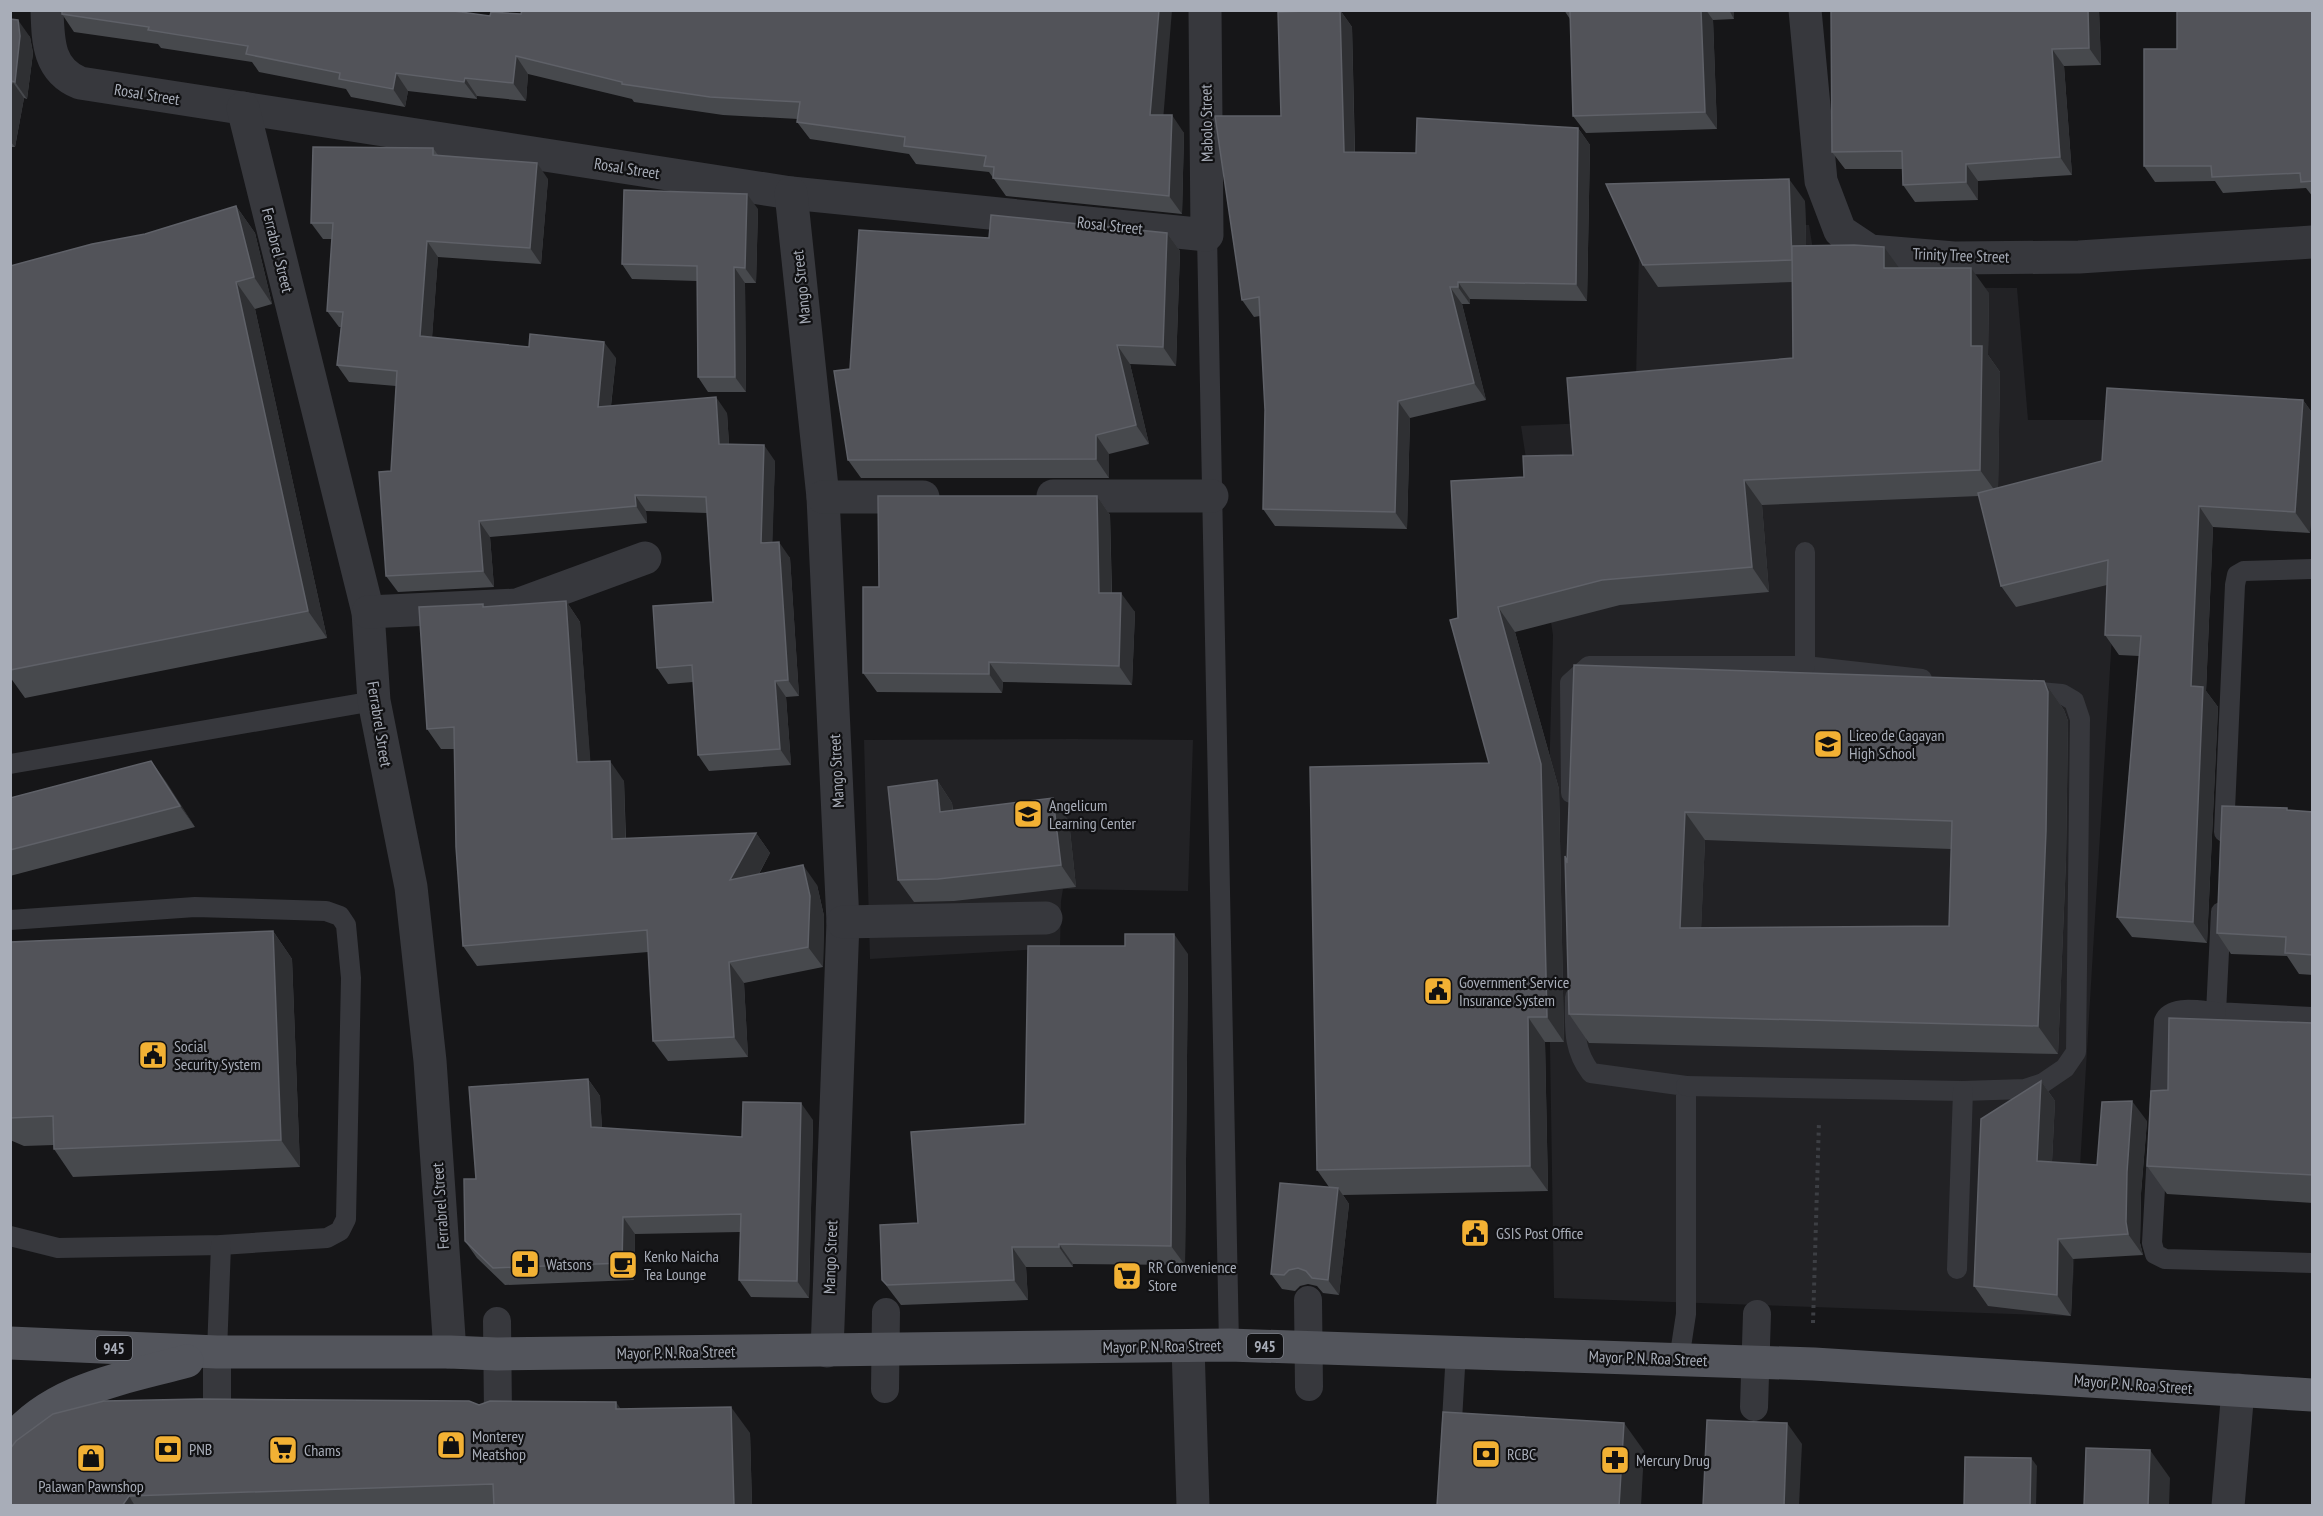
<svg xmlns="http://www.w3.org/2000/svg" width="2323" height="1516" viewBox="0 0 2323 1516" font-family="'PT Sans Narrow',sans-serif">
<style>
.built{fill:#222225}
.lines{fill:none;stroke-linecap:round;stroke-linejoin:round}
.path{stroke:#3d3f44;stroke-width:4;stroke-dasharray:3 4.5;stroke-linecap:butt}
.service{stroke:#37383d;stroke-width:20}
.pedestrian{stroke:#37383d;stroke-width:28}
.minor{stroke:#37383d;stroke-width:33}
.primary{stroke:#53555c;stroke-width:33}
.wall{fill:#47494d;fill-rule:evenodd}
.shaded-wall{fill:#2f3033}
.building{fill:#525359;stroke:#5f6168;stroke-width:1.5;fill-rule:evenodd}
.labels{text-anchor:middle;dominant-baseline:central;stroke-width:4.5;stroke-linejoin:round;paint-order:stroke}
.shield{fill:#111113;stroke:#7b7e86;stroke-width:1.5}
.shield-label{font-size:15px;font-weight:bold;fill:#a8adb8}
.street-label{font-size:16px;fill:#a8adb8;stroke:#111113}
.poi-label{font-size:16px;fill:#a8adb8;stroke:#111113;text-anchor:start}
</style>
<rect width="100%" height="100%" fill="#161618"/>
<g class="built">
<polygon points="1809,225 1819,287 2017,288 2028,420 2125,420 2071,1316 1554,1298 1547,854 1553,635 1521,426 1635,421 1639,253 1719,226"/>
<polygon points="1074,739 1193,740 1188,891 1063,889 1061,901 1060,948 870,959 864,740"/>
</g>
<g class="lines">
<polyline class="path" points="1813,1323 1819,1121"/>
<g class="service">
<polyline points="1207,235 1229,1345"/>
<polyline points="1805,666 1922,679"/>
<polyline points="10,764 374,701"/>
<polyline points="1571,793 1570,683 1589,666 1805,666 1805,552"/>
<polyline points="2224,832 2235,585 2237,575 2244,571 2312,569"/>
<polyline points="2221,912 2216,1012 2312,1017"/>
<polyline points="10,920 195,907 326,911 340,916 346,925 351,978 346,1219 340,1231 327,1238 221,1245 58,1248 10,1236"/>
<path d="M1575 997C1575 1026 1572 1048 1591 1073L1686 1086V1314L1679 1360"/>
<polyline points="1686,1086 1963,1091 2025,1089 2043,1083 2065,1068 2076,1052 2080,719 2074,701 2062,694 2028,691"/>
<path d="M2159 1116 2164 1021C2171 1004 2201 1011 2216 1012"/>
<polyline points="2157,1152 2152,1243 2155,1254 2165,1259 2312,1263"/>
<polyline points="1957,1269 1963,1091"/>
<polyline points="217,1352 221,1245"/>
<polyline points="1451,1438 1456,1351"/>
</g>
<g class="pedestrian">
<polyline points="1308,1300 1309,1387"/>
<polyline points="497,1321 498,1415"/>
<polyline points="885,1389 886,1312"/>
<polyline points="217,1402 217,1352"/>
<polyline points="1754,1407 1757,1314"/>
</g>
<g class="minor">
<path d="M47 10C48 41 48 70 80 83L791 193 1207 235 1205 10"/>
<polyline points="1805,10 1821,181 1840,231 1870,251 1954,258 2079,257 2312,242"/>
<polyline points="243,108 368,612 374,701 411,887 430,1061 450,1352"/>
<polyline points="791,193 823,497 843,922 827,1351"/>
<polyline points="1053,496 1212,496"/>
<polyline points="823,497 923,497"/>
<polyline points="368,612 517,605 645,558"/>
<polyline points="843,922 1046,918"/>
<polyline points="1188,1346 1193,1506"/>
<polyline points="2228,1506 2238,1390"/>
</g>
<g class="primary">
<polyline points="10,1343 217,1352 450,1352 497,1354 1229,1345 1814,1364 2312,1395"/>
<path d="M10 1443C50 1389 126 1378 187 1361"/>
</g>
</g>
<g class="wall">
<polygon points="1340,10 1352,27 1355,152 1416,153 1578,128 1590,145 1587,301 1470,299 1470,304 1462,304 1486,400 1410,418 1407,529 1275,526 1263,509 1265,410 1260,316 1254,317 1242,300 1281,116"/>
<polygon points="1564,10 1734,10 1734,19 1713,20 1717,129 1586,133 1573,116 1570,19"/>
<polygon points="1831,10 2099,10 2101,65 2064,66 2072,175 1978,181 1978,200 1915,202 1903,185 1902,169 1845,169 1832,152"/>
<polygon points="2313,10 2313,197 2306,188 2223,193 2215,181 2155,182 2144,166"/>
<polygon points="62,14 1164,115 1184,133 1182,214 1006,196 989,172 916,164 909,154 810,139 797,122 798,119 723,115 634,102 632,99 528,74 526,101 477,96 477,99 408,91 405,107 351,97 346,89 259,72 252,62 161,48 158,44 74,32"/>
<polygon points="10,19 30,37 33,53 27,99 24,98 15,147 10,147"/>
<polygon points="433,148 438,155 548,179 541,264 438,257 432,337 616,358 611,406 727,413 729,444 775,461 772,542 790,558 799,696 786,697 791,765 709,771 698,755 693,682 668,684 657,668 713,602 707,513 646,511 647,523 490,537 494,587 398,592 386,576 391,471 396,386 349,382 337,365 341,327 339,327 327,311 332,239 323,239 311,223"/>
<polygon points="1805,201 1806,245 1898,268 1989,293 1988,355 2000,372 1998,488 2102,461 2303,400 2313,414 2313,490 2310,533 2213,527 2206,691 2218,707 2207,943 2132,937 2117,917 2139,656 2119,655 2105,635 2107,585 2016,607 2001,586 1979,496 1762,505 1769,592 1620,605 1515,632 1559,789 1564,1042 1545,1042 1548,1191 1343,1195 1349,1204 1339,1295 1323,1293 1317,1286 1308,1284 1300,1286 1295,1291 1282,1289 1271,1274 1329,1187 1317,1170 1489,763 1458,618 1524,477 1793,358 1793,282 1658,287 1643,265"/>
<polygon points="236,206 255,233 272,304 255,309 327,638 25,698 10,677 10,266 145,234"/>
<polygon points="758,209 756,283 745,283 746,392 708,392 698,377 697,281 632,279 622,264"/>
<polygon points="1167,233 1180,251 1176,366 1130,364 1149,444 1109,454 1109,478 861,478 848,460 850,369 989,238"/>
<polygon points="1097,496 1110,515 1112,593 1135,612 1132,685 1003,682 1002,693 877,692 863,673 879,587"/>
<polygon points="566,601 580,622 590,762 624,781 626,839 756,833 770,853 759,874 817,885 824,916 823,967 744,983 748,1057 668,1061 653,1041 648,952 477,966 463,946 454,749 441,749 427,729 485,607"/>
<path d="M1574 665 2044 681 2064 710 2068 721 2066 860 2058 1054 1589 1043 1569 1014 1567 859ZM1705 840 1951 849 1949 926 1701 928Z"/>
<polygon points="151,761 195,827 10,876 10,798"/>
<polygon points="937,780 952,803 953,810 1069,821 1076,887 954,901 914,902 898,880"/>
<polygon points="2288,810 2313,812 2313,975 2299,974 2287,956 2231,954 2217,933"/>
<polygon points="273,931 292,959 300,1167 73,1177 54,1149 54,1145 24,1146 10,1140 10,942"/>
<polygon points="1188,954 1185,1265 1073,1264 1073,1267 1026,1267 1028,1300 901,1305 882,1280 918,1223 1025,1124"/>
<polygon points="2313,1023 2313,1203 2167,1194 2147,1166 2168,1090"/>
<polygon points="588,1079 600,1096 602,1128 742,1137 813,1120 809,1298 751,1297 739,1280 740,1232 635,1234 634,1280 505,1285 477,1258 465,1241 476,1179"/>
<polygon points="2041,1081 2055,1101 2052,1162 2097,1165 2147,1121 2141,1193 2140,1243 2143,1255 2073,1259 2071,1316 1988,1306 1974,1286"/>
<polygon points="479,1405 621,1409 750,1433 752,1506 10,1506"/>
</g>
<g class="shaded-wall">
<polygon points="1159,10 1172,10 1162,133 1150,115"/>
<polygon points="1340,10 1352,27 1355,169 1344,152"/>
<polygon points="1701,10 1706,10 1713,20 1717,129 1705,112"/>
<polygon points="1729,10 1734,10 1734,19"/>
<polygon points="2088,10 2099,10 2101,65 2089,48"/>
<polygon points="18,20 30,37 33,53 27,99 15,82"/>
<polygon points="2052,49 2064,66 2072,175 2060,157"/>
<polygon points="516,56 528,74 526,101 513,83"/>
<polygon points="396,73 408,91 405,107 393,89"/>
<polygon points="465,78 477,96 477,99 464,82"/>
<polygon points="12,81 24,98 15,147 10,141 10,91"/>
<polygon points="1172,115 1184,133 1182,214 1169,196"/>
<polygon points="1578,128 1590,145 1587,301 1576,284"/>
<polygon points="537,163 548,179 541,264 530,248"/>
<polygon points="1966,164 1978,181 1978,200 1966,182"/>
<polygon points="1789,179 1805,201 1807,282 1792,260"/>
<polygon points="747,194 758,209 756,283 745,268"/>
<polygon points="236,206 255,233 272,304 254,277"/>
<polygon points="1167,233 1180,251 1176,366 1163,347"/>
<polygon points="427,241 438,257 431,352 420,336"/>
<polygon points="1884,247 1902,272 1884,268"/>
<polygon points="734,267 745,283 746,392 735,377"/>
<polygon points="1971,268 1989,293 1988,355 2000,372 1998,495 1980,470 1971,346"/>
<polygon points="236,282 255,309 327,638 308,611"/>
<polygon points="1458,282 1470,299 1470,304 1458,287"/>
<polygon points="1450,287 1462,304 1486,400 1474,383"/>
<polygon points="604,342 616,358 609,423 598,407"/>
<polygon points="1117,345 1130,364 1149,444 1136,425"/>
<polygon points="716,397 727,413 730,460 719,444"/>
<polygon points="2303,400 2313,414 2313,490 2310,533 2295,512"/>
<polygon points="1398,401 1410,418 1407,529 1395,512"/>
<polygon points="1096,435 1109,454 1109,478 1096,459"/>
<polygon points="764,445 775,461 772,559 761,543"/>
<polygon points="1744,480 1762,505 1769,592 1752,567"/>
<polygon points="635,495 646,511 647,523 636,506"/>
<polygon points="1097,496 1110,515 1112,612 1099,593"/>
<polygon points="2199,506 2213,527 2206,691 2218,707 2207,943 2193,922 2191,686"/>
<polygon points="479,521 490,537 494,587 483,571"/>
<polygon points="779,542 790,558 799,696 788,680"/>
<polygon points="1121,593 1135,612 1132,685 1119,666"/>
<polygon points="566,601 580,622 592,782 577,762"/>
<polygon points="1498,607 1515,632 1559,789 1564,1042 1547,1017"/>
<polygon points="989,662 1003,682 1002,693 989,674"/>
<polygon points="775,681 786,697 791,765 780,749"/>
<polygon points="2044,681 2064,710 2068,721 2066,860 2058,1054 2038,1026"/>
<polygon points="151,761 167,783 195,827 180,806"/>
<polygon points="610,761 624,781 626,860 612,839"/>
<polygon points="937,780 952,803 955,834 940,812"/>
<polygon points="1053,798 1069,821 1076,887 1061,865"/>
<polygon points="1685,812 1705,840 1700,956 1680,928"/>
<polygon points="756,833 770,853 744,901 730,880"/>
<polygon points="803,865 817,885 824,916 823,967 808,947"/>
<polygon points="273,931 292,959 300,1167 281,1140"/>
<polygon points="1174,934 1188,954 1185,1265 1171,1246"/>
<polygon points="729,962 744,983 748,1057 734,1037"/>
<polygon points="1528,1017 1545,1042 1548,1191 1530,1166"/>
<polygon points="588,1079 600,1096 603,1144 591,1127"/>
<polygon points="2041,1081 2055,1101 2051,1182 2037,1161"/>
<polygon points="2132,1101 2147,1121 2141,1193 2140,1243 2143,1255 2128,1234 2126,1222 2127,1172"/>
<polygon points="801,1103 813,1120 809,1298 797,1281"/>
<polygon points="1338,1188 1349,1204 1339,1295 1328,1280"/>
<polygon points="623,1217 635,1234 634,1280 622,1263"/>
<polygon points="2058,1239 2073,1259 2071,1316 2057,1295"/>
<polygon points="1059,1244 1073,1264 1073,1267 1059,1247"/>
<polygon points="1012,1247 1026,1267 1028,1300 1014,1280"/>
<polygon points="616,1402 634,1428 616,1409"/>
<polygon points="731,1407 750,1433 752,1506 734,1506"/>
<polygon points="1624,1423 1644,1451 1641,1506 1619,1506"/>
<polygon points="1787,1423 1802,1444 1799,1506 1784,1506"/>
<polygon points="2150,1450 2170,1478 2169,1506 2148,1506"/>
<polygon points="2031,1458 2037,1466 2036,1506 2030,1506"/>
<polygon points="129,1496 135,1506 122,1506"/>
</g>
<g class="building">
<polygon points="62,10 446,10 490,16 491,12 521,14 522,10 1159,10 1150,115 1172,115 1169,196 993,178 994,167 984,166 986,156 904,146 905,137 797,122 800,102 710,97 622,84 622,82 516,56 513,83 465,78 464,82 396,73 393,89 339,79 340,73 246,54 248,46 148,30 149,27 62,14"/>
<polygon points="1340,10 1344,152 1416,153 1417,118 1578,128 1576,284 1458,282 1458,287 1450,287 1474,383 1398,401 1395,512 1263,509 1265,410 1259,297 1242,300 1215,116 1281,116 1278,12"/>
<polygon points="1570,10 1701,10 1705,112 1573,116"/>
<polygon points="1831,10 2088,10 2089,48 2052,49 2060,157 1966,164 1966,182 1903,185 1902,151 1832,152"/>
<polygon points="2177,10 2313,10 2313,181 2301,182 2300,173 2212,177 2211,166 2144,166 2144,49 2177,49"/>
<polygon points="10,19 18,20 20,36 15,82 12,81 10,91"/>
<polygon points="313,147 433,148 433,155 537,163 530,248 427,241 420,336 529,347 530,334 604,342 598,407 716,397 719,444 764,445 761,543 779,542 788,680 775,681 780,749 698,755 692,665 657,668 653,606 713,602 706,497 635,495 636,506 479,521 483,571 386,576 379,472 391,471 397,371 337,365 343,312 327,311 333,223 311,223"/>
<polygon points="1789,179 1792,260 1643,265 1606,184"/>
<polygon points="624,190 747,194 745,268 734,267 735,377 698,377 697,266 622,264"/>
<polygon points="236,206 254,277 236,282 308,611 10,670 10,266 92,244 145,234"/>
<polygon points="991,215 1167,233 1163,347 1117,345 1136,425 1096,435 1096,459 848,460 834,371 850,369 859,230 989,238"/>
<polygon points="1854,245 1884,247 1884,268 1971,268 1971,346 1982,346 1980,470 1744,480 1752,567 1602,580 1498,607 1541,764 1547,1017 1528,1017 1530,1166 1317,1170 1310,767 1489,763 1450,620 1458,618 1451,481 1524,477 1523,456 1573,455 1567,378 1793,358 1792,246"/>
<polygon points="2107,388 2303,400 2295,512 2199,506 2191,686 2203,687 2193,922 2117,917 2141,636 2105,635 2108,560 2001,586 1978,493 2102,461"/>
<polygon points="878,496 1097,496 1099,593 1121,593 1119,666 989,662 989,674 863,673 863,587 879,587"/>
<polygon points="566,601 577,762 610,761 612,839 756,833 730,880 803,865 810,896 808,947 729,962 734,1037 653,1041 647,930 463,946 456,847 454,727 427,729 419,607 483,604 483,607"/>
<path d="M1574 665 2044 681 2048 692 2046 831 2038 1026 1569 1014 1565 856 1567 863ZM1685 812 1952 821 1949 926 1680 928Z"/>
<polygon points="151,761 180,806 10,850 10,798"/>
<polygon points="937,780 940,812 1053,798 1061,865 938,879 898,880 888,787"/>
<polygon points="2222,806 2287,808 2287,810 2313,812 2313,955 2285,953 2286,937 2217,933"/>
<polygon points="273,931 281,1140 54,1149 53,1116 10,1118 10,942"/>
<polygon points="1125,934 1174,934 1171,1246 1059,1244 1059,1247 1012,1247 1014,1280 887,1285 882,1280 880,1225 918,1223 911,1132 1025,1124 1028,946 1125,946"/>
<polygon points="2169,1018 2313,1023 2313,1175 2147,1166 2151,1091 2168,1090"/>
<polygon points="588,1079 591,1127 742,1137 743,1102 801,1103 797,1281 739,1280 741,1214 623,1217 622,1263 493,1268 465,1241 464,1179 476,1179 469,1087"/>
<polygon points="2041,1081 2037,1161 2097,1165 2102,1102 2132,1101 2127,1172 2126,1222 2128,1234 2058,1239 2057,1295 1974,1286 1981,1119"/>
<polygon points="1280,1183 1338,1188 1328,1280 1312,1278 1306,1271 1298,1268 1289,1270 1284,1275 1271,1274"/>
<polygon points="200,1399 469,1401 479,1405 490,1401 616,1402 616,1409 731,1407 734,1506 494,1506 493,1484 129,1496 122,1506 10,1506 10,1449 16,1441 53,1414 104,1401"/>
<polygon points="1443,1412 1624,1423 1619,1506 1437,1506"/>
<polygon points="1707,1420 1787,1423 1784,1506 1703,1506"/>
<polygon points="2086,1448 2150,1450 2148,1506 2084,1506"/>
<polygon points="1965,1457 2031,1458 2030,1506 1964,1506"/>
</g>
<defs>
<g id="school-square" transform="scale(1.5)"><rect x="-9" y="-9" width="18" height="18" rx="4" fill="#f2b134" stroke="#111113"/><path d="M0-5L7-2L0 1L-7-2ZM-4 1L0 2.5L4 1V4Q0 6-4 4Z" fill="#111"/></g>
<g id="civic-square" transform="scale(1.5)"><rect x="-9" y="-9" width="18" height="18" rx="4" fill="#f2b134" stroke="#111113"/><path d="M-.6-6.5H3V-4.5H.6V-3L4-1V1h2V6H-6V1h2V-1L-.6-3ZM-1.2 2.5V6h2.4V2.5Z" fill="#111"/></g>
<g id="pharmacy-square" transform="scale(1.5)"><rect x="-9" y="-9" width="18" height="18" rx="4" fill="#f2b134" stroke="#111113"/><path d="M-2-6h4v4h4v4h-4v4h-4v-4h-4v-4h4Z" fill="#111"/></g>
<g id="cafe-square" transform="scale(1.5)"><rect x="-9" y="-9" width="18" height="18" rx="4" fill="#f2b134" stroke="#111113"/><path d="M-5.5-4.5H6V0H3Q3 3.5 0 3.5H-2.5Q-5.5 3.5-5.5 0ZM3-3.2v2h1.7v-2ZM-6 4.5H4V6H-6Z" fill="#111"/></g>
<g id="supermarket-square" transform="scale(1.5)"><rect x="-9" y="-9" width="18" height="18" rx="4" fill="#f2b134" stroke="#111113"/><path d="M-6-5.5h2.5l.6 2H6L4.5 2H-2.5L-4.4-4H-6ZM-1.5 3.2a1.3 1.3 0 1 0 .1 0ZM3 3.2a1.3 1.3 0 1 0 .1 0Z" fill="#111"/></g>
<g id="shop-square" transform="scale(1.5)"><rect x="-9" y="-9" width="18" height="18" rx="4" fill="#f2b134" stroke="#111113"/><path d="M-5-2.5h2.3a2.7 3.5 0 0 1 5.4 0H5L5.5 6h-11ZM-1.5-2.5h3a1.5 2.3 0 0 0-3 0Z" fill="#111"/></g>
<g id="bank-square" transform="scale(1.5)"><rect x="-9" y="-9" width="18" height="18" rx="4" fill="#f2b134" stroke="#111113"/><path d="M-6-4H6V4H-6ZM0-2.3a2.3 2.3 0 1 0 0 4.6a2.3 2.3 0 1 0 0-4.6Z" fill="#111"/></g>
</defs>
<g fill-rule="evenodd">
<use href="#school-square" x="1828" y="744"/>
<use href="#school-square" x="1028" y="814"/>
<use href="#civic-square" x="1438" y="991"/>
<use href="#civic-square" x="153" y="1055"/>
<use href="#civic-square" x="1475" y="1233"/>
<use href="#pharmacy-square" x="525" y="1264"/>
<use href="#cafe-square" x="623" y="1265"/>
<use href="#supermarket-square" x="1127" y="1276"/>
<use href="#shop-square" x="451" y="1445"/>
<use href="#bank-square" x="168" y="1449"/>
<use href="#supermarket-square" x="283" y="1450"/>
<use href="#bank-square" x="1486" y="1454"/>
<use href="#shop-square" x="91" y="1458"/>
<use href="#pharmacy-square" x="1615" y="1460"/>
</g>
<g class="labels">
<g class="shield">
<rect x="1247" y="1334" width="36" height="24" rx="4.5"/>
<rect x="96" y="1336" width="36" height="24" rx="4.5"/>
</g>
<g class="shield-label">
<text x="1265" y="1346">945</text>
<text x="114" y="1348">945</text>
</g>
<g class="street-label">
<text transform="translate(147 94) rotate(9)">Rosal Street</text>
<text transform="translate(1206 123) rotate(-91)">Mabolo Street</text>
<text transform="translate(627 168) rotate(9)">Rosal Street</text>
<text transform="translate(1110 225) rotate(6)">Rosal Street</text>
<text transform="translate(278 250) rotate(76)">Ferrabrel Street</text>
<text transform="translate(1961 255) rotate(2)">Trinity Tree Street</text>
<text transform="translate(801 287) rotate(-96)">Mango Street</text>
<text transform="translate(380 724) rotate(81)">Ferrabrel Street</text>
<text transform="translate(836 771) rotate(-93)">Mango Street</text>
<text transform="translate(440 1206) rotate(-94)">Ferrabrel Street</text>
<text transform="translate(830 1257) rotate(-88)">Mango Street</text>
<text transform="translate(1162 1346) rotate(-1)">Mayor P. N. Roa Street</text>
<text transform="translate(676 1352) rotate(-1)">Mayor P. N. Roa Street</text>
<text transform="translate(1648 1358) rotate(2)">Mayor P. N. Roa Street</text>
<text transform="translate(2133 1384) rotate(4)">Mayor P. N. Roa Street</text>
</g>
<g class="poi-label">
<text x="1849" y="735">Liceo de Cagayan<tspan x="1849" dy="18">High School</tspan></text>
<text x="1049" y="805">Angelicum<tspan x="1049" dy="18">Learning Center</tspan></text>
<text x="1459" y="982">Government Service<tspan x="1459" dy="18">Insurance System</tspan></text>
<text x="174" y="1046">Social<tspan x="174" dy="18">Security System</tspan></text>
<text x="1496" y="1233">GSIS Post Office</text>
<text x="644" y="1256">Kenko Naicha<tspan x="644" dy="18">Tea Lounge</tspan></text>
<text x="546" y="1264">Watsons</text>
<text x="1148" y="1267">RR Convenience<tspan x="1148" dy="18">Store</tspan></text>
<text x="472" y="1436">Monterey<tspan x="472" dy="18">Meatshop</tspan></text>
<text x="189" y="1449">PNB</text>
<text x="304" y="1450">Chams</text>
<text x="1507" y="1454">RCBC</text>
<text x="1636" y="1460">Mercury Drug</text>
<text x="91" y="1486" text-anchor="middle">Palawan Pawnshop</text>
</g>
</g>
<rect width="2323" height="1516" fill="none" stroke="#a8adb8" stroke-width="24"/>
</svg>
